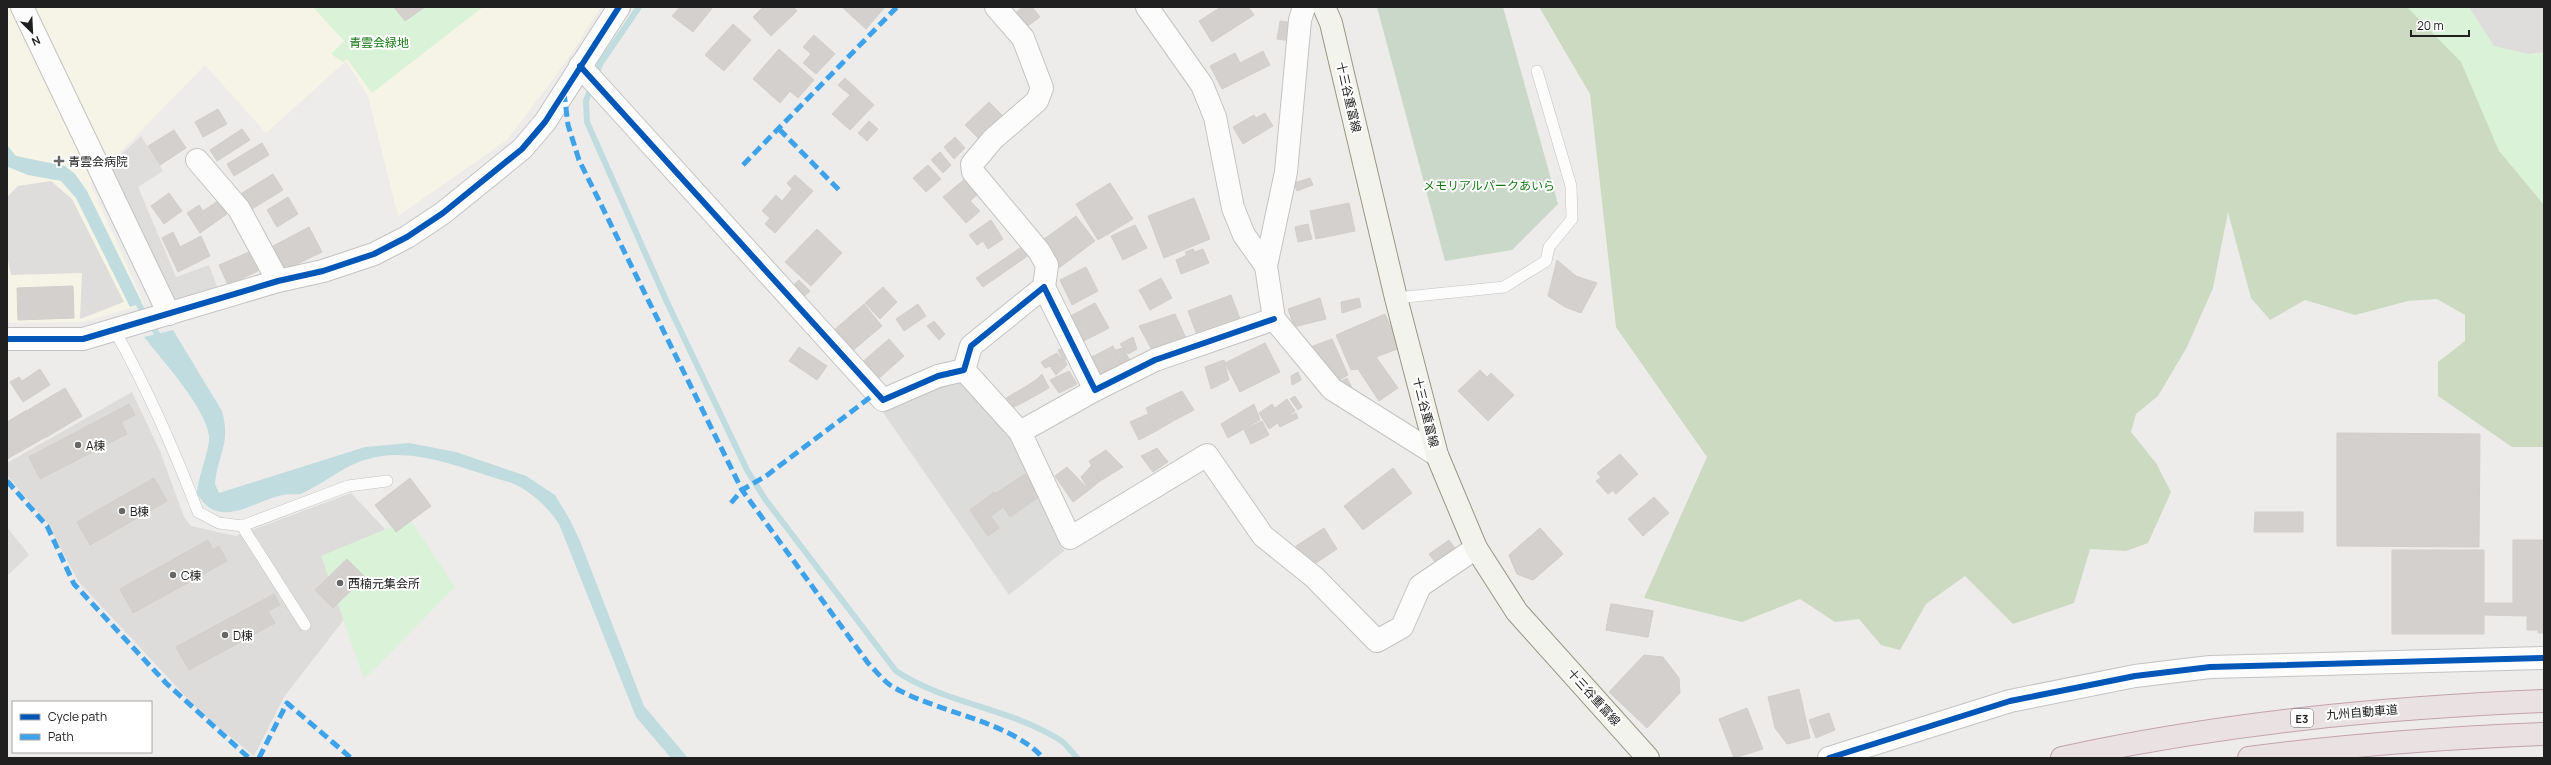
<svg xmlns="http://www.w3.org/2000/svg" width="2551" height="765" viewBox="0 0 2551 765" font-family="Manrope,'Noto Sans JP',sans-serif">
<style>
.residential{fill:#dddcdb}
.education{fill:#f6f4e7}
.religious{fill:#dcdcdb}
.forest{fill:#ccdac1}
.cemetery{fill:#c9d8c8}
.park{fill:#daf2d8}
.parking{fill:#dedddc}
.water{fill:#c0dcdf}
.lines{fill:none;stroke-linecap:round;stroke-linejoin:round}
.stream{stroke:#c0dcdf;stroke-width:6}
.building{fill:#d3d0ce;stroke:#d1cecb}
.service-casing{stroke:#c4c3c2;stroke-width:12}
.minor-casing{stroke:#c4c3c2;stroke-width:24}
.tertiary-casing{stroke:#c4c3c2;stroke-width:24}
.secondary-casing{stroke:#989783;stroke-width:24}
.motorway-casing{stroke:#c1a2af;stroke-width:24}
.service{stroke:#fcfcfc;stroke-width:11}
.minor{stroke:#fcfcfc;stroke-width:22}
.tertiary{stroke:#fcfcfc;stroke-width:22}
.secondary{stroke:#f3f3ed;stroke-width:22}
.motorway{stroke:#eae1e3;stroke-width:22}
.quiet{stroke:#3da2ea;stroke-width:5;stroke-dasharray:10 5;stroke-linecap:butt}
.cycleway-casing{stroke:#fff;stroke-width:8}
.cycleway{stroke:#0057b8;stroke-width:6}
.poi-dot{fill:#686767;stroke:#fff;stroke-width:1.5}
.labels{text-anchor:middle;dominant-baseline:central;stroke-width:4;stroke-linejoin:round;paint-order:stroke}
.shield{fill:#fff;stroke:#636363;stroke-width:1}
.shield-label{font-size:11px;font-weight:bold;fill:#202020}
.park-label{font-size:12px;fill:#167914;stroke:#fff}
.street-label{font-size:12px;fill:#202020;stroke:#fff}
.poi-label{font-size:12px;fill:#202020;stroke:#fff;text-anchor:start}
</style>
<rect width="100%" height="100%" fill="#eeecea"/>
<polygon class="residential" points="132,392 160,451 184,517 191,526 236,536 351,493 401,546 284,697 254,756 200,712 78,581 48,524 7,475 7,463"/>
<polygon class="education" points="7,7 601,7 565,63 507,140 398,216 368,96 346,61 266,133 205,65 90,183 144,304 83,322 9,323 7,309"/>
<polygon class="religious" points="961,375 1014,443 1064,551 1009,595 880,408"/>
<polygon class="forest" points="1539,7 2544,7 2544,447 2512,447 2438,396 2438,362 2465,341 2465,315 2437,299 2408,301 2355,315 2305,300 2270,320 2251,298 2228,212 2213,288 2187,347 2158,396 2136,414 2131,432 2156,463 2171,492 2148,543 2126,551 2090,549 2074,603 2013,624 1965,576 1926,604 1900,650 1881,645 1859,619 1835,622 1800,599 1742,622 1644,598 1707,457 1616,327 1590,94"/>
<polygon class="cemetery" points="1377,7 1503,7 1558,204 1512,250 1445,261"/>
<g class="park">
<polygon points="313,7 483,7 372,93 347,59 343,62 331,54 344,41"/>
<polygon points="2407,7 2544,7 2544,205 2499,151 2461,62"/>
<polygon points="410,519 455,587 364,679 321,556"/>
</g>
<g class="parking">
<polygon points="2469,7 2544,7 2544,52 2528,54 2494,46"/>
<polygon points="141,136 163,171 138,187 176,277 209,265 219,292 173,306 110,165"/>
<polygon points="51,181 72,199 124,302 80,319 82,273 11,275 7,255 7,197 18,186"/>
<polygon points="7,527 29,555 7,576"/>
</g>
<g class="water">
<polygon points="7,145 16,156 65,166 75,174 87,191 142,303 130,307 76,198 61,181 28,175 8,167"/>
<path d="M173 330 222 411C231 444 218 454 215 484L219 493 365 447 409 443 456 452 526 476 555 495 570 520 580 541 644 706 688 758H671L636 717 559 524C548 508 537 497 520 487 512 482 501 480 492 477 454 465 408 447 368 459 347 464 324 483 303 493 297 496 289 493 283 495 253 501 218 532 197 493 198 477 210 449 209 436 206 408 162 360 144 337Z"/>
</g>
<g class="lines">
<g class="stream">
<polyline points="596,76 600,64 639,7"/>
<path d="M592 85 586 101 587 122 666 300 747 470 765 499 896 671C945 704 1010 708 1060 740 1066 744 1072 752 1077 758"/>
<polyline points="134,297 161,340"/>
</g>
</g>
<g class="building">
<polygon points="394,7 425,7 405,21"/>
<polygon points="680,7 713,7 693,32 672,16"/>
<polygon points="763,7 793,7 797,11 771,36 753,17"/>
<polygon points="842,7 885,7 866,29"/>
<polygon points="1023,7 1032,7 1040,17 1025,28 1014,14"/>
<polygon points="1221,7 1248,7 1254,15 1212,42 1199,21"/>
<polygon points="1280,21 1294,23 1292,41 1277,39"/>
<polygon points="733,24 751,40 724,71 705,55"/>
<polygon points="814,35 835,54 816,74 803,63 811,54 803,47"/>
<polygon points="779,49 814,80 798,98 790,91 780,103 753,79"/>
<polygon points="1263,51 1270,65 1222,89 1210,66 1235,53 1240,63"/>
<polygon points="845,78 874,105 850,130 832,114 850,95 838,85"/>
<polygon points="989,102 1008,121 984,144 965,125"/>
<polygon points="218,109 227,124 203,137 195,122"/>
<polygon points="1265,113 1273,126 1243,144 1233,127 1254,115 1256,118"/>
<polygon points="869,121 878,129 867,141 858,133"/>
<polygon points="242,129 250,140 217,161 210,150"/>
<polygon points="174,130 186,148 160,165 148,146"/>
<polygon points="955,137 965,148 954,159 944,147"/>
<polygon points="262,143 269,155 234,176 227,164"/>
<polygon points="940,152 951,165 943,173 931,160"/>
<polygon points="928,165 941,179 926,192 913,178"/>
<polygon points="273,174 283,190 252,209 242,193"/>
<polygon points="795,175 813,191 775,233 765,224 770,218 762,211 776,195 782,201 792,189 787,183"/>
<polygon points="1310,178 1313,185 1297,191 1294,183"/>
<polygon points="965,179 978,194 970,201 980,211 966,223 943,197"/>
<polygon points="1110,183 1133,219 1098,240 1076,204"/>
<polygon points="169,193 182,211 164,224 151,206"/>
<polygon points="288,197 298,214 277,227 267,210"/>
<polygon points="1194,198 1210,239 1164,258 1148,216"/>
<polygon points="218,201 227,214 200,233 187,213 199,205 203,211"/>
<polygon points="1349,203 1355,231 1316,239 1310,211"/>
<polygon points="1076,216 1095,241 1059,268 1040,242"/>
<polygon points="991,220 1003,239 988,249 983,241 977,245 969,235"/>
<polygon points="1308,224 1312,239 1298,242 1295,227"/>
<polygon points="1135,225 1147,248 1123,260 1111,236"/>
<polygon points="309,227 322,252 285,270 273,246"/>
<polygon points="817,229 842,253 811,286 785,262"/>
<polygon points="173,232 180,247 201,236 210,256 178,272 162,238"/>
<polygon points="1023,246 1029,255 983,287 976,278"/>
<polygon points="1193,249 1195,252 1203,249 1209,263 1181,274 1176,260 1187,255 1185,252"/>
<polygon points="249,252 258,271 228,285 219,265"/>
<polygon points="1557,260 1576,276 1597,283 1581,313 1565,307 1548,296"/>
<polygon points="1086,267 1098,291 1072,305 1060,280"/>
<polygon points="1161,278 1172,298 1150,310 1139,290"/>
<polygon points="799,280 810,291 800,301 788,290"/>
<polygon points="73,286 74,318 18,320 17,288"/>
<polygon points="883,287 897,302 880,319 865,303"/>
<polygon points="1231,295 1240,319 1197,335 1188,311"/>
<polygon points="1320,298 1326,319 1294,327 1288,309"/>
<polygon points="1359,298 1361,307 1342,313 1341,302"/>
<polygon points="1095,303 1109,328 1076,345 1063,320"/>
<polygon points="864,304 882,326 851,352 833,331"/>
<polygon points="918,304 926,316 904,331 896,319"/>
<polygon points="1175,314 1186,338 1153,352 1139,326"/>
<polygon points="1385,314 1400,348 1376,357 1358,369 1351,370 1336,335"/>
<polygon points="934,321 945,334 939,340 927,326"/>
<polygon points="1133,337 1137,349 1128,354 1120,344"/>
<polygon points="889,339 904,356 876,381 860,364"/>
<polygon points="1332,339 1348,375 1329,386 1305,349"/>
<polygon points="1265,343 1280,372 1240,392 1225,363"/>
<polygon points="1113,346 1122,368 1102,378 1090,358"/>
<polygon points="799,347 827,366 817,380 789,361"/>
<polygon points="1065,348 1068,356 1065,360 1067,365 1056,375 1050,366 1062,359 1058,350"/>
<polygon points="1123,348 1130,361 1121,367 1115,350"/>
<polygon points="1057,353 1062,361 1045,368 1041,362"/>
<polygon points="1376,357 1398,388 1379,401 1358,369"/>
<polygon points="1224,360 1229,380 1211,389 1205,367"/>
<polygon points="40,369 50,385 23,402 10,382 19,377 22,381"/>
<polygon points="1480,370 1487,377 1491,373 1514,395 1488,421 1458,391"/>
<polygon points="1069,371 1077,384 1059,393 1050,380"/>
<polygon points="1298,372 1301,380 1292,385 1291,376"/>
<polygon points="1042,374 1049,388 1042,392 1036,380"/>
<polygon points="1347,378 1352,388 1342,394 1332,386"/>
<polygon points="1036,380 1042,392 1026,401 1020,390"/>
<polygon points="65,388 82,416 45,438 28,410"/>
<polygon points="1020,390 1026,401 1012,408 1006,398"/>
<polygon points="1182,391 1194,410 1175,420 1163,400"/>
<polygon points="1295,396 1302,407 1298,410 1290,399"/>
<polygon points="1287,399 1295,411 1282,420 1275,408"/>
<polygon points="1163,400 1175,420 1156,431 1146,408"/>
<polygon points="129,404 135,415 121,422 127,434 40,479 29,457"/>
<polygon points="1254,404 1260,420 1228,438 1221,424"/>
<polygon points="1272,404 1282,420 1269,429 1259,413"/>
<polygon points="27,410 44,438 7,459 7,422"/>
<polygon points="1296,413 1298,418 1280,427 1277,422"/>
<polygon points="1148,414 1156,431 1139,440 1130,422"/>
<polygon points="1262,421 1269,435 1251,444 1244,430"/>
<polygon points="2337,433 2480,434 2479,547 2337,546"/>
<polygon points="1157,448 1168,462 1153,472 1141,456"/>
<polygon points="1106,450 1123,467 1100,481 1089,461"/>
<polygon points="1620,454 1638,474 1616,494 1613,490 1608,494 1596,481 1601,477 1597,473"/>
<polygon points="1091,466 1100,481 1089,490 1081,477"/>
<polygon points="1067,467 1089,490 1073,502 1055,476"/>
<polygon points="1393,468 1412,493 1363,530 1344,506"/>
<polygon points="1025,474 1040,496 1010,517 995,494"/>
<polygon points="154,478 167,501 90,545 77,522"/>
<polygon points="410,478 431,506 396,532 375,505"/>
<polygon points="994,492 1007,501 1015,495 1019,496 991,516 981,502"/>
<polygon points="1654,497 1669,513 1643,536 1628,519"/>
<polygon points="981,502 999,528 988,536 970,510"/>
<polygon points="2255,512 2303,512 2303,532 2254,532"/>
<polygon points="1324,528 1337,549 1310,567 1296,546"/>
<polygon points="1540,528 1563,554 1533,580 1517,574 1509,555"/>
<polygon points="1540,528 1563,554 1533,580 1517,574 1509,555"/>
<polygon points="208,540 213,550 219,546 227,561 133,613 120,589"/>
<polygon points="1449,540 1459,554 1439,567 1429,554"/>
<polygon points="2513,540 2544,540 2544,633 2538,633 2538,630 2527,630 2527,616 2484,615 2484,634 2392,634 2392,550 2484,550 2484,603 2513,603"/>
<polygon points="347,559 365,577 333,608 315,590"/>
<polygon points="274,594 280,605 268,611 275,623 189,670 176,647"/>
<polygon points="1611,604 1653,611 1648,637 1606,630"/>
<polygon points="1611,604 1653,611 1648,637 1606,630"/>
<polygon points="1644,655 1663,657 1679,678 1680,693 1647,728 1609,692"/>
<polygon points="1799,689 1810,738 1787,744 1775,728 1768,697"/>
<polygon points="1747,708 1763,749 1734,758 1719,719"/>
<polygon points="1829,713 1835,730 1816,738 1809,720"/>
</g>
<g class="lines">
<g class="service-casing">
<g id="service">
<polyline points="1396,298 1504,287 1546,261 1549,247 1572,219 1571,186 1537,71"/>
<path d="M115 331C148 390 174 449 198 512L219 523 242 526 348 486 387 481"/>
<polyline points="242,526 305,625"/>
</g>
</g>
<g class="minor-casing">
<g id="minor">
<polyline points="22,7 169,314"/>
<polyline points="996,7 1023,38 1042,88 1037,101 993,139 972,164 973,172 1039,251 1047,265 1044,287"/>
<polyline points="1147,7 1202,85 1215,117 1233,208 1244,235 1266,266"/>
<polyline points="1304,7 1300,20 1286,172 1266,266 1274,319 1332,389 1437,455"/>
<polyline points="580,66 883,400 938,376 964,370 971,346 1044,287 1095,390 1155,360 1274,319"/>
<polyline points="197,160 239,209 278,281"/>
<polyline points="7,339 83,339 278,281 323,271 374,254 407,237 443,213 522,149 545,122 619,7"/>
<polyline points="964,370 1020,432 1095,390"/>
<polyline points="1020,432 1070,538 1207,455 1263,536 1314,577 1377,641 1402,627 1420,586 1476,548"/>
</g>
</g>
<g class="tertiary-casing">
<polyline id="tertiary" points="1829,758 2010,701 2135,676 2210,667 2544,658"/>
</g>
<g class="secondary-casing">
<polyline id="secondary" points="1324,7 1331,23 1396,298 1437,455 1476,548 1517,612 1648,758"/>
</g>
<g class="motorway-casing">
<g id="motorway">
<path d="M2062 758C2222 723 2381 708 2544 701"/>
<path d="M2249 758C2347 745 2445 738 2544 734"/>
</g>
</g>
<use href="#service" class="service"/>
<use href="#minor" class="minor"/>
<use href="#tertiary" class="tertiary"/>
<use href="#secondary" class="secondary"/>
<use href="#motorway" class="motorway"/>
<g class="quiet">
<path d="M564 92 568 125 579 160 742 490 868 663C875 670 882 679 890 685 932 712 1010 720 1043 758"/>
<polyline points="779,129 842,193"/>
<polyline points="743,165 897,7"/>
<polyline points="7,481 47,526 74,584 166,683 249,758"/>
<polyline points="731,503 742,490 766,476 876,393"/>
<polyline points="259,758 287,703 351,758"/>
</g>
<g class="cycleway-casing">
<g id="cycleway">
<polyline points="580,66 883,400 938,376 964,370 971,346 1044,287 1095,390 1155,360 1274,319"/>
<polyline points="7,339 83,339 278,281 323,271 374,254 407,237 443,213 522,149 545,122 619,7"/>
<polyline points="1829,758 2010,701 2135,676 2210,667 2544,658"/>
</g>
</g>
<use href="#cycleway" class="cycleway"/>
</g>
<g class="poi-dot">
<path d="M57 155h4v4h4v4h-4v4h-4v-4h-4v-4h4z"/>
<circle cx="78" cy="445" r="4"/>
<circle cx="122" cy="511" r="4"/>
<circle cx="173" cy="575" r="4"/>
<circle cx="340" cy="583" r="4"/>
<circle cx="225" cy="635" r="4"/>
</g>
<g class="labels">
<rect class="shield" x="2291" y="709" width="22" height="18" rx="3"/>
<g class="shield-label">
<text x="2302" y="718">E3</text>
</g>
<g class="park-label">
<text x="379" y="42">青雲会緑地</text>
<text x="1489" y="185">メモリアルパークあいら</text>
</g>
<g class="street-label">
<text transform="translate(1349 97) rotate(77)">十三谷重富線</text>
<text transform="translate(1426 412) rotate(76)">十三谷重富線</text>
<text transform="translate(1594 697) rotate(48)">十三谷重富線</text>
<text transform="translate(2362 712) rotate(-5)">九州自動車道</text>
</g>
<g class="poi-label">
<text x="68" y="161">青雲会病院</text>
<text x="86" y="445">A棟</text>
<text x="130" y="511">B棟</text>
<text x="181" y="575">C棟</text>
<text x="348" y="583">西楠元集会所</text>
<text x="233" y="635">D棟</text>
</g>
</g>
<rect width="2551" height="765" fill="none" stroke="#202020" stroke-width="16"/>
<rect x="12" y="701" width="140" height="52" fill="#ffffff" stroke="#a6a6a6"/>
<rect x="20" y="714" width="20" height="6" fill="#0057b8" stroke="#a6a6a6"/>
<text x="48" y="721" font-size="12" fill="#202020">Cycle path</text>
<rect x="20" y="734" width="20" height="6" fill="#3da2ea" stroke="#a6a6a6"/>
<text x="48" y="741" font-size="12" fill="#202020">Path</text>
<g transform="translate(32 32) rotate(156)" stroke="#ffffff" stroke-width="3" paint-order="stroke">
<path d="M0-3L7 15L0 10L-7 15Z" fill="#202020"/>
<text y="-6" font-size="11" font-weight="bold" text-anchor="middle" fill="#202020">N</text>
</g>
<path d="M2411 30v6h58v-6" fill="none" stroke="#202020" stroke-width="2"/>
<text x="2417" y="30" font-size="12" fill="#202020" stroke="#ffffff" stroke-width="3" paint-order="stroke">20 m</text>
</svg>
